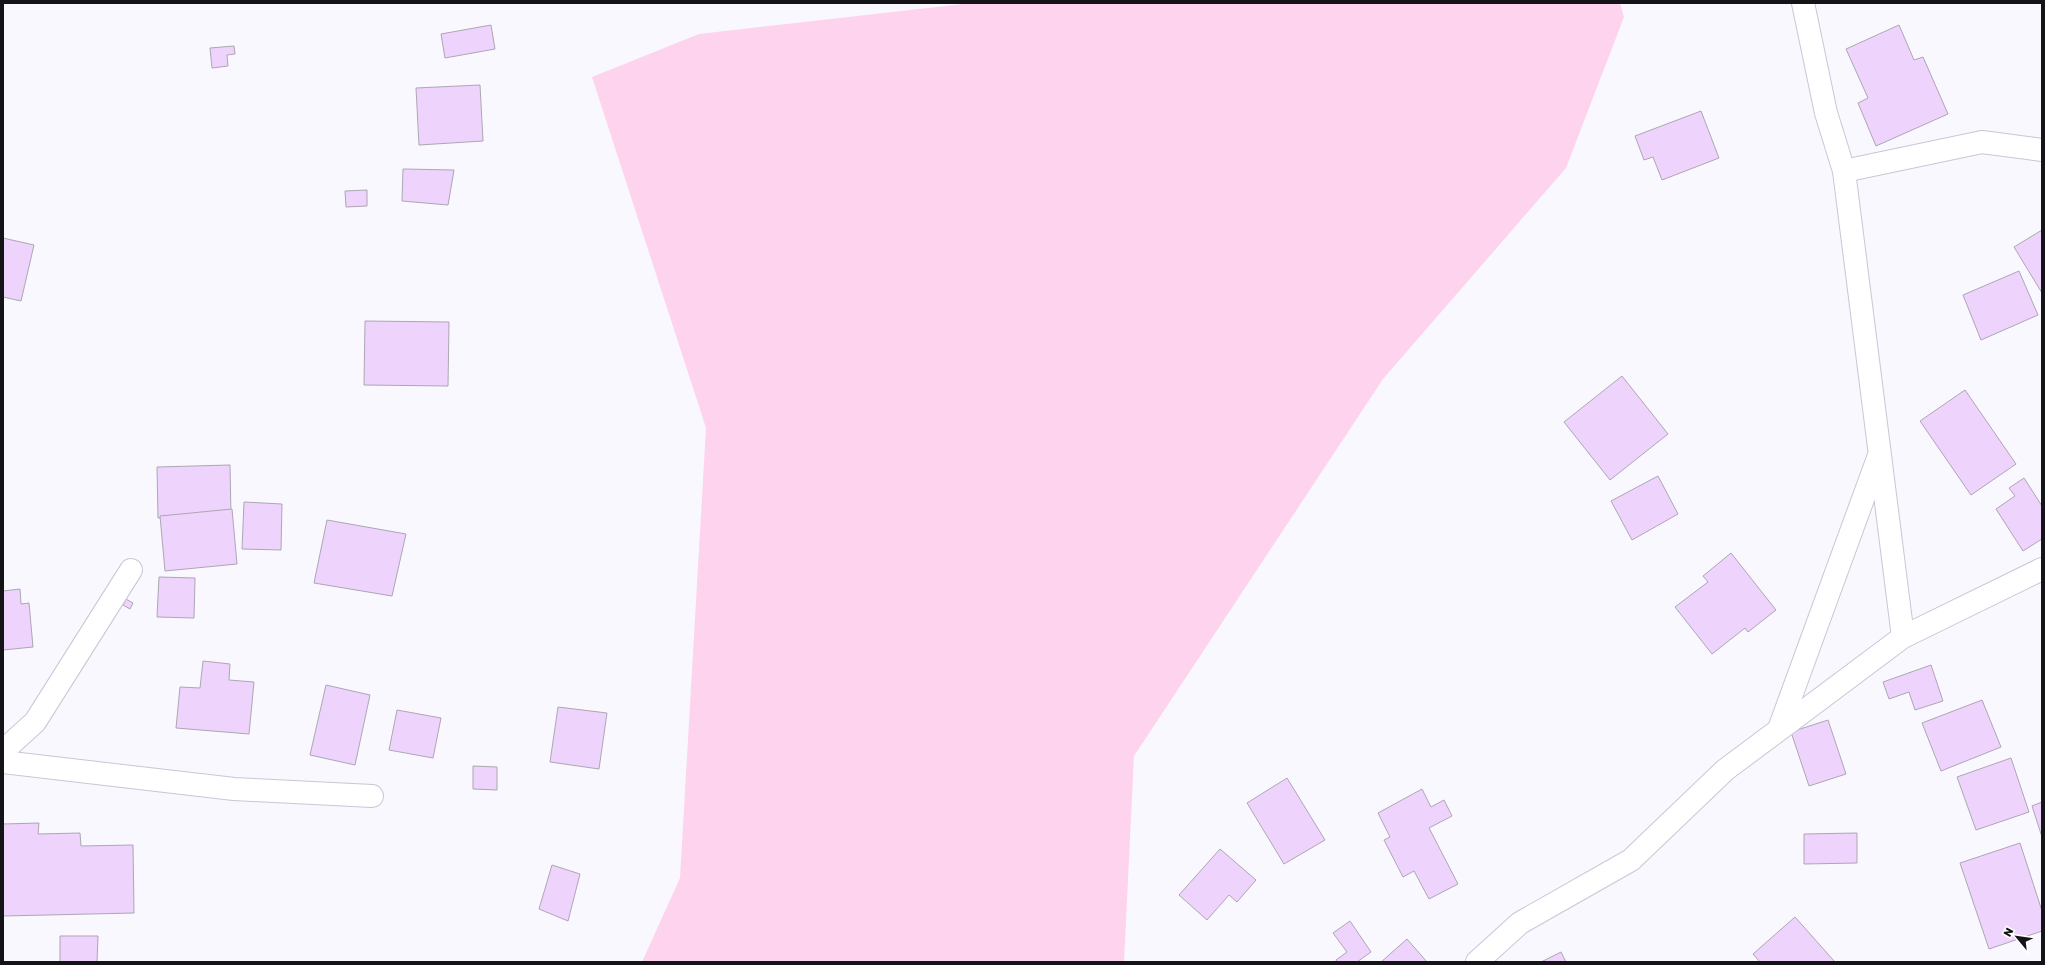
<svg xmlns="http://www.w3.org/2000/svg" width="2045" height="965" viewBox="0 0 2045 965" font-family="'Golos Text',sans-serif">
<style>
.green{fill:#fed3ee}
.building{fill:#eed3fd;stroke:#aea6b3}
.lines{fill:none;stroke-linecap:round;stroke-linejoin:round}
.minor-casing{stroke:#c8c7d6;stroke-width:24}
.minor{stroke:#fff;stroke-width:22}
</style>
<rect width="100%" height="100%" fill="#f8f8fe"/>
<polygon class="green" points="972,3 1620,3 1624,17 1566,168 1383,379 1134,756 1124,962 642,962 680,878 706,428 592,77 699,34"/>
<g class="building">
<polygon points="491,25 495,49 445,58 441,34"/>
<polygon points="1899,25 1914,60 1923,57 1948,114 1876,146 1858,103 1868,98 1846,49"/>
<polygon points="234,46 235,54 227,55 228,66 212,68 210,48"/>
<polygon points="480,85 483,141 419,145 416,88"/>
<polygon points="1701,111 1719,158 1662,180 1653,157 1644,160 1635,136"/>
<polygon points="403,169 454,170 448,205 402,201"/>
<polygon points="367,190 367,206 346,207 345,191"/>
<polygon points="2042,230 2042,293 2014,247"/>
<polygon points="3,238 34,245 21,301 3,297"/>
<polygon points="2019,271 2038,315 1981,340 1963,295"/>
<polygon points="365,321 449,322 448,386 364,385"/>
<polygon points="1622,376 1668,434 1610,480 1564,422"/>
<polygon points="1965,390 2016,464 1971,495 1920,421"/>
<polygon points="230,465 231,516 158,518 157,467"/>
<polygon points="1658,476 1678,514 1632,540 1611,501"/>
<polygon points="2024,478 2042,506 2042,539 2023,551 1996,509 2015,496 2009,488"/>
<polygon points="244,502 282,504 281,550 242,549"/>
<polygon points="232,509 237,564 165,571 160,516"/>
<polygon points="327,520 406,534 392,596 314,583"/>
<polygon points="1731,553 1776,610 1748,632 1745,628 1712,654 1675,607 1708,582 1703,576"/>
<polygon points="159,577 195,578 194,618 157,617"/>
<polygon points="20,589 21,604 29,603 33,647 3,650 3,591"/>
<polygon points="126,599 133,603 130,609 123,605"/>
<polygon points="203,661 230,664 229,680 254,682 249,734 176,728 180,687 200,688"/>
<polygon points="1931,665 1943,701 1915,710 1909,692 1889,699 1883,682"/>
<polygon points="326,685 370,695 355,765 310,755"/>
<polygon points="1982,700 2001,747 1941,771 1922,723"/>
<polygon points="558,707 607,713 599,769 550,762"/>
<polygon points="397,710 441,718 433,758 389,750"/>
<polygon points="1828,720 1846,774 1809,786 1791,732"/>
<polygon points="2011,758 2029,812 1976,830 1957,777"/>
<polygon points="473,766 497,767 497,790 473,789"/>
<polygon points="1287,778 1325,840 1284,864 1247,803"/>
<polygon points="1422,789 1431,807 1444,800 1452,816 1429,828 1458,884 1429,899 1414,871 1403,877 1384,840 1390,837 1378,813"/>
<polygon points="2042,802 2042,837 2032,806"/>
<polygon points="39,823 38,834 80,833 81,846 133,845 134,913 3,916 3,824"/>
<polygon points="1857,833 1857,863 1804,864 1804,834"/>
<polygon points="2020,843 2042,911 2042,931 1989,949 1960,863"/>
<polygon points="1220,849 1256,880 1237,902 1229,895 1207,920 1179,895"/>
<polygon points="552,865 580,874 568,921 539,909"/>
<polygon points="1795,917 1835,962 1760,962 1753,954"/>
<polygon points="1350,921 1371,952 1357,962 1337,962 1336,960 1347,952 1333,933"/>
<polygon points="60,936 98,936 97,962 60,962"/>
<polygon points="1407,939 1427,962 1381,962"/>
<polygon points="1561,952 1566,962 1541,962"/>
</g>
<g class="lines">
<g class="minor-casing">
<g id="minor">
<polyline points="1803,3 1826,113 1844,171 1903,637"/>
<polyline points="1844,171 1982,142 2042,150"/>
<polyline points="1779,729 1878,458"/>
<polyline points="3,751 35,722 131,570"/>
<polyline points="3,762 234,789 372,796"/>
<polyline points="1477,962 1520,923 1631,860 1725,770 1903,637 2042,569"/>
</g>
</g>
<use href="#minor" class="minor"/>
</g>
<rect width="2045" height="965" fill="none" stroke="#141318" stroke-width="8"/>
<g transform="translate(2017 937) rotate(299)" stroke="#ffffff" stroke-width="3" paint-order="stroke">
<path d="M0-3L7 15L0 10L-7 15Z" fill="#141318"/>
<text y="-6" font-size="11" font-weight="bold" text-anchor="middle" fill="#141318">N</text>
</g>
</svg>
